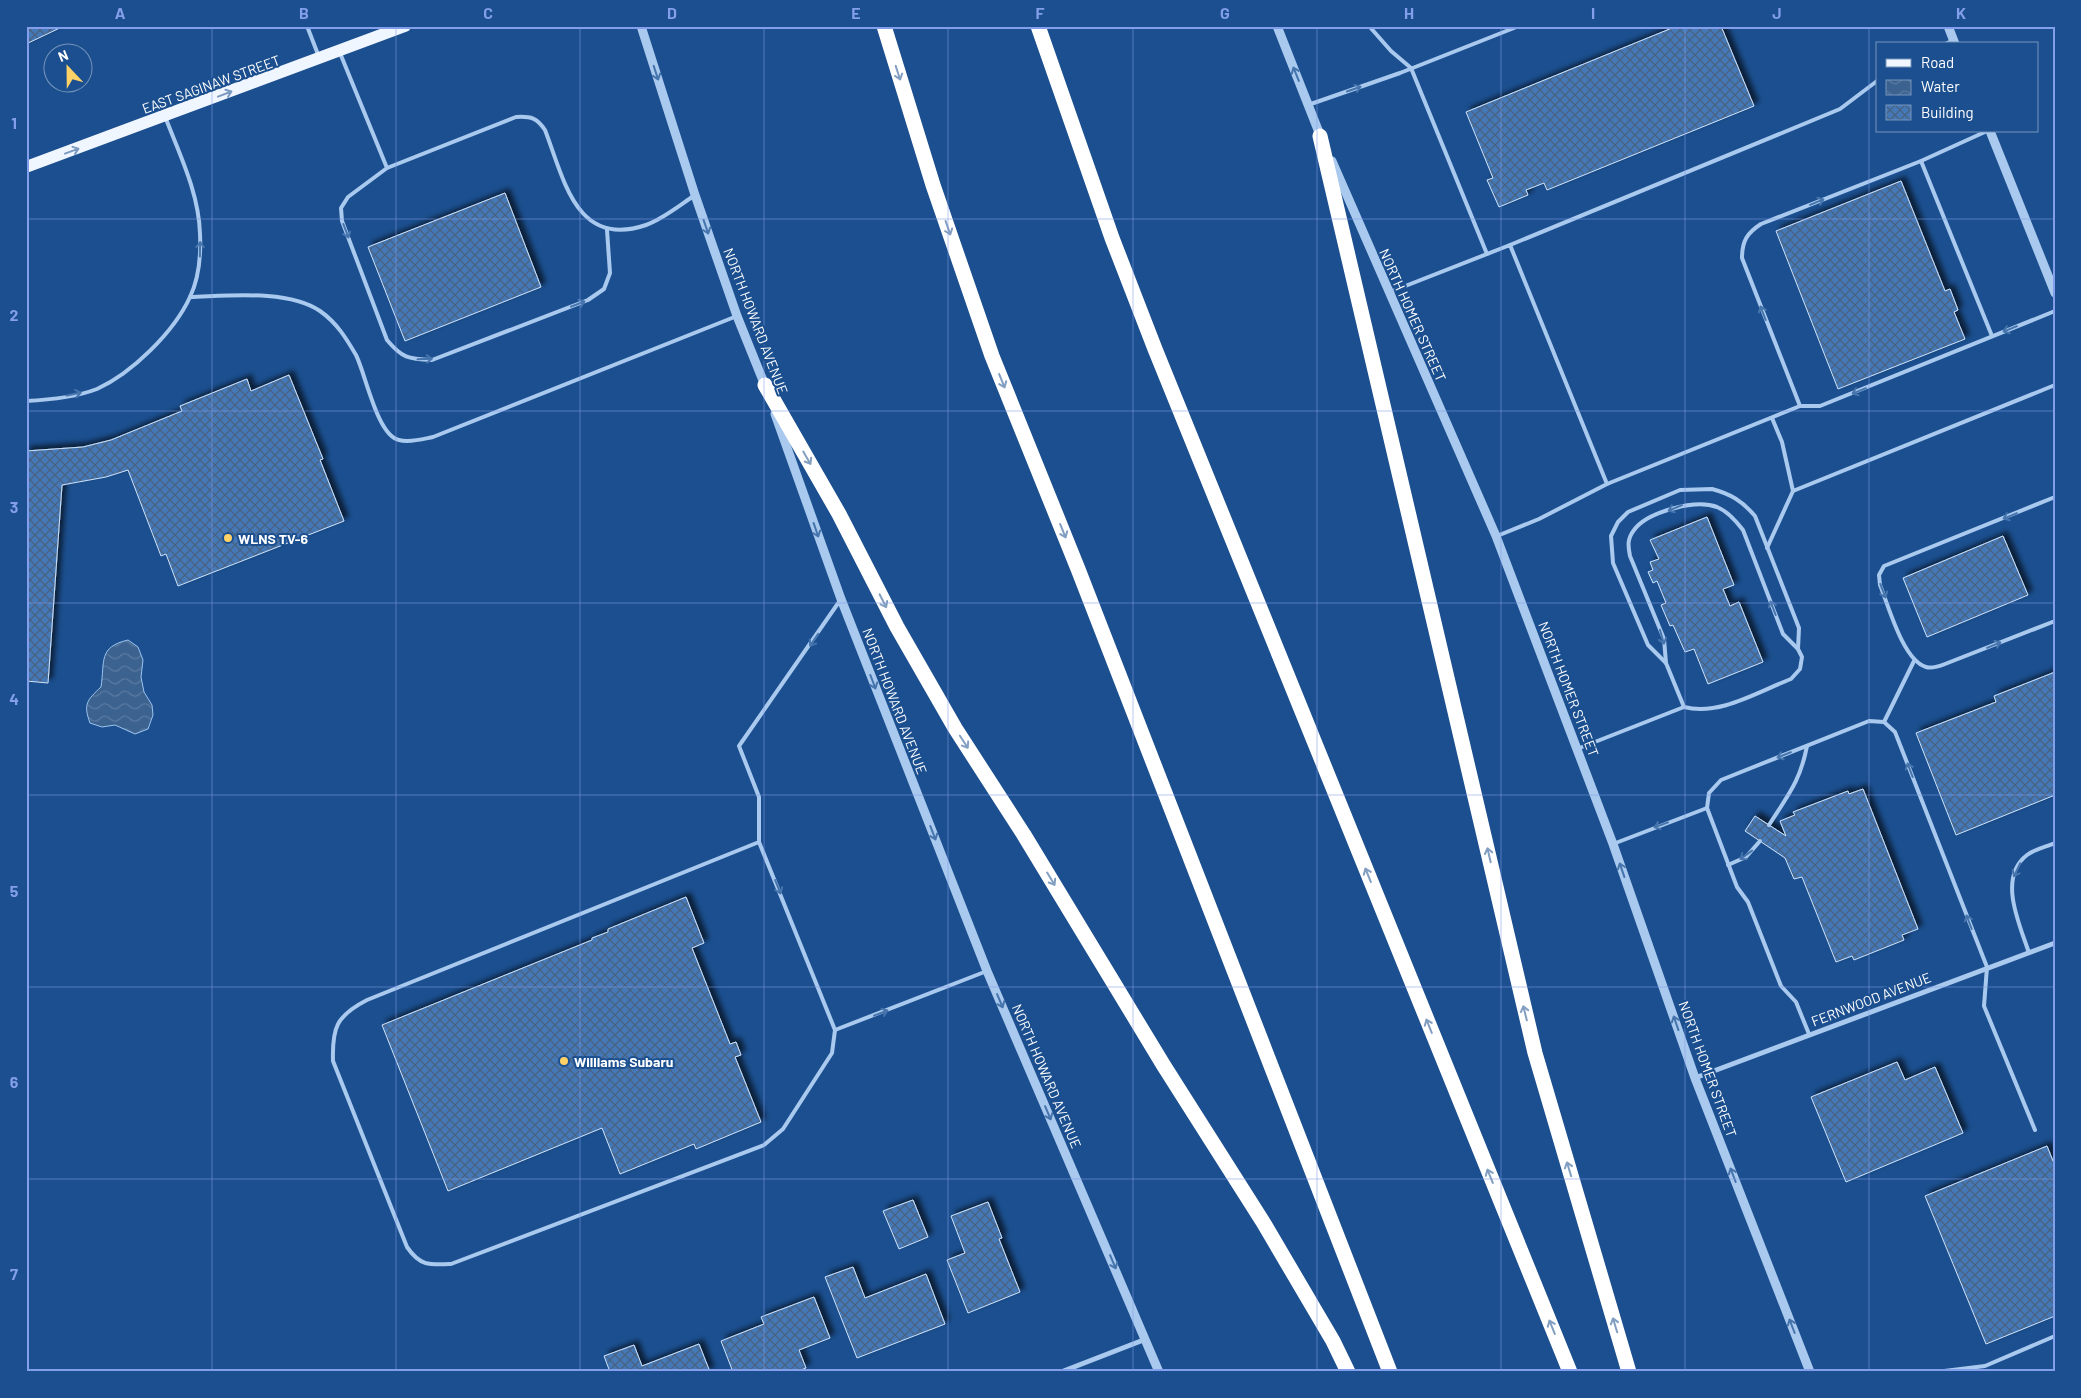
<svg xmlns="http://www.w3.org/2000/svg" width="2081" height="1398" viewBox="0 0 2081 1398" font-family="Barlow,sans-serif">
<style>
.water{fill:url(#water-waves);stroke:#9cc4f0}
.building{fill:url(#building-cross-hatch);stroke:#cfe3fa;filter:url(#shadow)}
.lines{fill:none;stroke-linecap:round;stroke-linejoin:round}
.service{stroke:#a9c9ee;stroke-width:4}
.minor{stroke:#a9c9ee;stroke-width:5}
.tertiary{stroke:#a9c9ee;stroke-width:9}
.primary{stroke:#f0f6ff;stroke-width:12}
.motorway{stroke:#fff;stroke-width:15}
.oneway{stroke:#4674ac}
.oneway2{stroke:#829ec1}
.oneway3{stroke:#7b9ac1}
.grid{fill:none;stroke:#839eea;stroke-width:1;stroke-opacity:0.55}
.poi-dot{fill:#ffd166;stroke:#1b4f8f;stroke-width:2}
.labels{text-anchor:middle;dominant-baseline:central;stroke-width:4;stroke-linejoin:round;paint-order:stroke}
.street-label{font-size:14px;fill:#fff;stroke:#1b4f8f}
.poi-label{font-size:14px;font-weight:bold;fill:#fff;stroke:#1b4f8f;text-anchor:start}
.neatline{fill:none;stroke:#839eea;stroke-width:2}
.grid-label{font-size:16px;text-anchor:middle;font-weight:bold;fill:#839eea}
</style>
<defs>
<pattern id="water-waves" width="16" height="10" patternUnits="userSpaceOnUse" patternTransform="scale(1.25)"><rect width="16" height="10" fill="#3c6290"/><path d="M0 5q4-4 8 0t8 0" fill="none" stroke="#597aa1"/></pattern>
<pattern id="building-cross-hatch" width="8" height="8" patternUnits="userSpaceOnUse" patternTransform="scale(1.25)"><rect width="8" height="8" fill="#4478b7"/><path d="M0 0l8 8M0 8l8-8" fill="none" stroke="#486282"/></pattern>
<filter id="shadow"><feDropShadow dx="4.5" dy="-4.5" stdDeviation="2.5" flood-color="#0009"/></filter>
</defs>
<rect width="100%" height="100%" fill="#1b4f8f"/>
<path class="water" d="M128 640 138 647 143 660 141 677 144 692 152 705 153 715 148 729 135 734 115 725 102 727 90 723C83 704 87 700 101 687 105 661 98 647 128 640Z"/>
<g class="building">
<polygon points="26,26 64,26 26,44"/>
<polygon points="1677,26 1721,26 1754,106 1547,190 1544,183 1526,190 1528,195 1499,207 1487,180 1493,178 1466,112"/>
<polygon points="1901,181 1945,291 1950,289 1958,310 1954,312 1965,339 1838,389 1776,231"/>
<polygon points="505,193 541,287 405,341 368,247"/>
<polygon points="289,375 323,459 320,460 344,521 178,586 166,554 161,556 128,470 106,477 62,485 48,683 26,681 26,451 83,447 111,440 182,411 180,406 247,379 251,391"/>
<polygon points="1707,517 1734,585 1723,589 1730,606 1739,602 1763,662 1708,684 1694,649 1685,652 1673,625 1670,626 1661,605 1666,603 1657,581 1653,583 1648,572 1653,570 1650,562 1659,559 1650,540"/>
<polygon points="2003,536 2028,595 1927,637 1903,578"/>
<polygon points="2055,672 2055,795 1956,835 1916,733 1996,702 1994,696"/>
<polygon points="1863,789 1918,929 1902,935 1904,940 1854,960 1852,956 1836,962 1802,877 1794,879 1785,858 1745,831 1755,816 1786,836 1780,821 1795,815 1793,812 1848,791 1849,794"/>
<polygon points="686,897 704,943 692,948 730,1044 736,1042 741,1055 735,1057 761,1122 696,1149 694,1144 620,1174 602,1128 448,1191 382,1025 592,940 592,938 608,932 608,929"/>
<polygon points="1897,1062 1905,1080 1935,1067 1963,1133 1846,1182 1811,1097"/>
<polygon points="2047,1146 2055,1166 2055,1316 1986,1344 1925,1196"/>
<polygon points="913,1200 928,1237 899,1249 883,1211"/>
<polygon points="988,1202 1002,1238 999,1239 1020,1292 968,1313 947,1260 965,1253 951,1216"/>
<polygon points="853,1267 865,1298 926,1274 945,1324 857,1358 825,1277"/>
<polygon points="814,1297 830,1338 799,1350 806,1368 796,1372 733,1372 721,1341 764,1324 761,1317"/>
<polygon points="699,1344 710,1372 610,1372 604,1356 634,1345 642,1366"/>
</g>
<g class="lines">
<g class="service">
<polyline points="307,26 319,57"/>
<polyline points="1369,26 1391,51 1411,68 1487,254"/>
<polyline points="1945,44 1954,40"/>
<path d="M340 53 387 168 348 197 341 208 342 221 387 340C402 358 408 359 432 360L588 300 604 289 610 273 607 230"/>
<polyline points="1308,105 1400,73 1519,26"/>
<path d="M1987 131 1921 161 1761 224C1747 233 1742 241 1742 258L1800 406H1820L2055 311"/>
<polyline points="1921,161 1992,336"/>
<path d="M387 168 516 117C531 116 537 118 545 130 564 179 576 249 646 225 663 219 680 205 695 195"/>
<polyline points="1510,245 1840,109 1877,81"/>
<polyline points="1390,292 1510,245 1607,484 1539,519 1497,536"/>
<path d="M190 297C227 296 288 289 320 311 337 323 346 338 356 355 366 375 377 435 399 440 410 443 423 439 433 437L737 316"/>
<path d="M26 401C48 400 76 397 97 389 132 373 174 332 190 297 199 278 201 255 200 234 199 194 180 155 166 119"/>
<polyline points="1772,418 1782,442 1793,491 2055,385"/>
<polyline points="1607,484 1800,406"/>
<path d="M1712 489C1731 494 1742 501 1755 516L1799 628 1798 649 1802 657 1800 669 1791 679C1757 692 1720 716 1684 707L1666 663 1648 645 1613 563 1611 536 1618 522 1628 512 1680 490Z"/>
<path d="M2055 497 1884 566 1879 575 1880 585C1889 607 1903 660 1926 667 1932 669 1940 666 1945 664L2055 621"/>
<polyline points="1767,548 1793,491"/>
<path d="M1666 663 1664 639 1630 556C1628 546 1627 539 1634 530 1647 512 1695 499 1717 507 1727 511 1736 521 1743 530L1783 634 1798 649"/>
<polyline points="1884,722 1914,661"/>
<polyline points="1577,749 1684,707"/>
<path d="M1769 825C1788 795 1800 782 1807 746"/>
<path d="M759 842 367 1000C336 1016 332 1028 333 1061L407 1247C420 1266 429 1265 451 1264L764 1145 783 1129 832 1053 835 1030 759 842V797L739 746 841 599"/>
<polyline points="1613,844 1707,808"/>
<polyline points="1728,865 1746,857 1760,841"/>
<path d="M2029 953C2020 925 1997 878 2027 855 2035 849 2046 847 2055 843"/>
<polyline points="835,1030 987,971"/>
<polyline points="1809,1034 1796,1002 1781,986 1748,902 1737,887 1707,808 1709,793 1721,780 1869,721 1884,722 1895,732 1987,967 1984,1006 2035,1130"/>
<polyline points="1936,1372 1985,1366 2055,1336"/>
</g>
<g class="minor">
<polyline points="1695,1078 2055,943"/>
<polyline points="1061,1372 1146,1339"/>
</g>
<g class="tertiary">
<polyline points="641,26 695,195 737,316 766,388"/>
<polyline points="1277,26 1322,140"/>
<polyline points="1948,26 1955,44"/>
<polyline points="1990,131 2055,293"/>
<polyline points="1332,161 1496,536 1613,844 1695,1078 1810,1372"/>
<polyline points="775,414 841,599 987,971 1159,1372"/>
</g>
<polyline class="primary" points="26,167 405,26"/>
<g class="motorway">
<polyline points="884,26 933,185 992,356 1078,569 1390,1372"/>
<polyline points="1038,26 1112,238 1155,349 1570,1372"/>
<polyline points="1320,136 1535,1053 1629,1372"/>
<polyline points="765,385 839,514 897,627 955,728 1024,835 1164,1066 1263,1222 1333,1341 1348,1372"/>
</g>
</g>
<defs><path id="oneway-shaft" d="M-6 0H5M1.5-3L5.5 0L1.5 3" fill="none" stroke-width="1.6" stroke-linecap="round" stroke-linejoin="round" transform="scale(1.25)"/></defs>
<g class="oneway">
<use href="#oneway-shaft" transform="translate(656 73) rotate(72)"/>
<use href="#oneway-shaft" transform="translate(1296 74) rotate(-112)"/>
<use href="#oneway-shaft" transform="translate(1354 89) rotate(-19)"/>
<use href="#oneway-shaft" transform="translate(1817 202) rotate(-22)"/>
<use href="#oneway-shaft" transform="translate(706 227) rotate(71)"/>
<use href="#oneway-shaft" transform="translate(346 231) rotate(69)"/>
<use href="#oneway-shaft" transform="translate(200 249) rotate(-89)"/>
<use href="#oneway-shaft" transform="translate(578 304) rotate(-21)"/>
<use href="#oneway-shaft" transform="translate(1763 313) rotate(-111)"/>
<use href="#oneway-shaft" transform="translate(2010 329) rotate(158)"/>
<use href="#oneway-shaft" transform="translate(425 359) rotate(-2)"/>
<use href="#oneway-shaft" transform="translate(1859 391) rotate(158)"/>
<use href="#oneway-shaft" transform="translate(74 394) rotate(-12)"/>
<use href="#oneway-shaft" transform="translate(1675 508) rotate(157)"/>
<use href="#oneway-shaft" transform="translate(2010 516) rotate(158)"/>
<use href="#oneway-shaft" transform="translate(816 530) rotate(71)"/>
<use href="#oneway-shaft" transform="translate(1883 591) rotate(69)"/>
<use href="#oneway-shaft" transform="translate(1773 608) rotate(-111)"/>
<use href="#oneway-shaft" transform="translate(1662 637) rotate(74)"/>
<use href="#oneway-shaft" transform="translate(814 640) rotate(124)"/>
<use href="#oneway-shaft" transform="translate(1994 645) rotate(-22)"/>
<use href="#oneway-shaft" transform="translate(873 682) rotate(69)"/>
<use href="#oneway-shaft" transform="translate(1784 755) rotate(158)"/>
<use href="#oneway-shaft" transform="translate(1910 770) rotate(-111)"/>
<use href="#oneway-shaft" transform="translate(1661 825) rotate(160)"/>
<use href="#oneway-shaft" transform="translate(933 833) rotate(69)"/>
<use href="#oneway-shaft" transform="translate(1746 855) rotate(144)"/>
<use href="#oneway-shaft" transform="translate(1622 870) rotate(-109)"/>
<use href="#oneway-shaft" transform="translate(2017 870) rotate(116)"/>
<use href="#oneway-shaft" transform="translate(778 887) rotate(68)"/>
<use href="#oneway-shaft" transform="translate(1969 922) rotate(-111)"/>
<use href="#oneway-shaft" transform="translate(1000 1001) rotate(67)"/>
<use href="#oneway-shaft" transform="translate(881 1013) rotate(-21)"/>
<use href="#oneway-shaft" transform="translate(1676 1023) rotate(-109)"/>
<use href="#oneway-shaft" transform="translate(1048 1113) rotate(67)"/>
<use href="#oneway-shaft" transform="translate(1733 1175) rotate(-111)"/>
<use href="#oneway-shaft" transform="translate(1113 1262) rotate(67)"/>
<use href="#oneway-shaft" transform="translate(1792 1326) rotate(-111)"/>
</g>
<g class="oneway2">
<use href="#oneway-shaft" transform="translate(898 73) rotate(72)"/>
<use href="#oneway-shaft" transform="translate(948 228) rotate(71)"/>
<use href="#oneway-shaft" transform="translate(1002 381) rotate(68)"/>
<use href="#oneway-shaft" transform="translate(807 458) rotate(60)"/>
<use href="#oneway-shaft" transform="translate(1063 531) rotate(68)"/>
<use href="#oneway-shaft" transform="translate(883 601) rotate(63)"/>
<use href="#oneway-shaft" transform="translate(964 742) rotate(57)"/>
<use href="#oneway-shaft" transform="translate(1489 855) rotate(-103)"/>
<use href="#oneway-shaft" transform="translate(1368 875) rotate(-112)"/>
<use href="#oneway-shaft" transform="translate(1051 879) rotate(59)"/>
<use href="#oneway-shaft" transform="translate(1525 1013) rotate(-104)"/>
<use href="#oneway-shaft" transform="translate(1429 1026) rotate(-112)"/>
<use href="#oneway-shaft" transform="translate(1569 1169) rotate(-107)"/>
<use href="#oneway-shaft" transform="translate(1490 1176) rotate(-112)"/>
<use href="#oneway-shaft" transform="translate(1615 1325) rotate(-107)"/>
<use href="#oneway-shaft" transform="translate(1552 1327) rotate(-112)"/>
</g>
<g class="oneway3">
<use href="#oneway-shaft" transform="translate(225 94) rotate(-21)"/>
<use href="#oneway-shaft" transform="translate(72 151) rotate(-20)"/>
</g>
<path class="grid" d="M212 26V1372M396 26V1372M580 26V1372M764 26V1372M948 26V1372M1133 26V1372M1317 26V1372M1501 26V1372M1685 26V1372M1869 26V1372M26 219H2055M26 411H2055M26 603H2055M26 795H2055M26 987H2055M26 1179H2055"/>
<g class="poi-dot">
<circle cx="228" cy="538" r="5"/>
<circle cx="564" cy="1061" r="5"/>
</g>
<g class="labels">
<g class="street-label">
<text transform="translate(211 84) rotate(-20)">EAST SAGINAW STREET</text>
<text transform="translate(1413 315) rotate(66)">NORTH HOMER STREET</text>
<text transform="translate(756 321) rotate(69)">NORTH HOWARD AVENUE</text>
<text transform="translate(1569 689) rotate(69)">NORTH HOMER STREET</text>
<text transform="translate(895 701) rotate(69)">NORTH HOWARD AVENUE</text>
<text transform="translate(1871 999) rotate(-21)">FERNWOOD AVENUE</text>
<text transform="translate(1708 1069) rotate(70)">NORTH HOMER STREET</text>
<text transform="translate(1047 1076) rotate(67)">NORTH HOWARD AVENUE</text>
</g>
<g class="poi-label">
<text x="238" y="538">WLNS TV-6</text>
<text x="574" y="1061">Williams Subaru</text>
</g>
</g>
<rect width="2081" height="1398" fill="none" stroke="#1b4f8f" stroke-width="55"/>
<rect x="1876" y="42" width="162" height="90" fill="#1b4f8f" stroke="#7695bc"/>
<rect x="1886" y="59" width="25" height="8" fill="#f0f6ff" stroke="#7695bc"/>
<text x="1921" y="68" font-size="15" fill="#ffffff">Road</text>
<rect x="1886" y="80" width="25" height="15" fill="url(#water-waves)" stroke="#7695bc"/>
<text x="1921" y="92" font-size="15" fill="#ffffff">Water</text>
<rect x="1886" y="105" width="25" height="15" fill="url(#building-cross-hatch)" stroke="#7695bc"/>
<text x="1921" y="118" font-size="15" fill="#ffffff">Building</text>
<g transform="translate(68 68) rotate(338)"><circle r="24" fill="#1b4f8f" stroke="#7695bc"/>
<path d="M0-4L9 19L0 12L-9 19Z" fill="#ffd166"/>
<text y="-8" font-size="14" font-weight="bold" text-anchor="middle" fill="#ffffff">N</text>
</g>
<rect x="28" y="28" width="2026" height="1342" class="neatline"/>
<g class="grid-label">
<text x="120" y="19">A</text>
<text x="304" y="19">B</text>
<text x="488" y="19">C</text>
<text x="672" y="19">D</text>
<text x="856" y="19">E</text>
<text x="1040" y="19">F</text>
<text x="1225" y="19">G</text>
<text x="1409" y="19">H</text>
<text x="1593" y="19">I</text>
<text x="1777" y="19">J</text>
<text x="1961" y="19">K</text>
<text x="14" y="129">1</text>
<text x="14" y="321">2</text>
<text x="14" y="513">3</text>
<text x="14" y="705">4</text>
<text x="14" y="897">5</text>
<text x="14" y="1088">6</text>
<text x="14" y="1280">7</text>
</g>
</svg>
